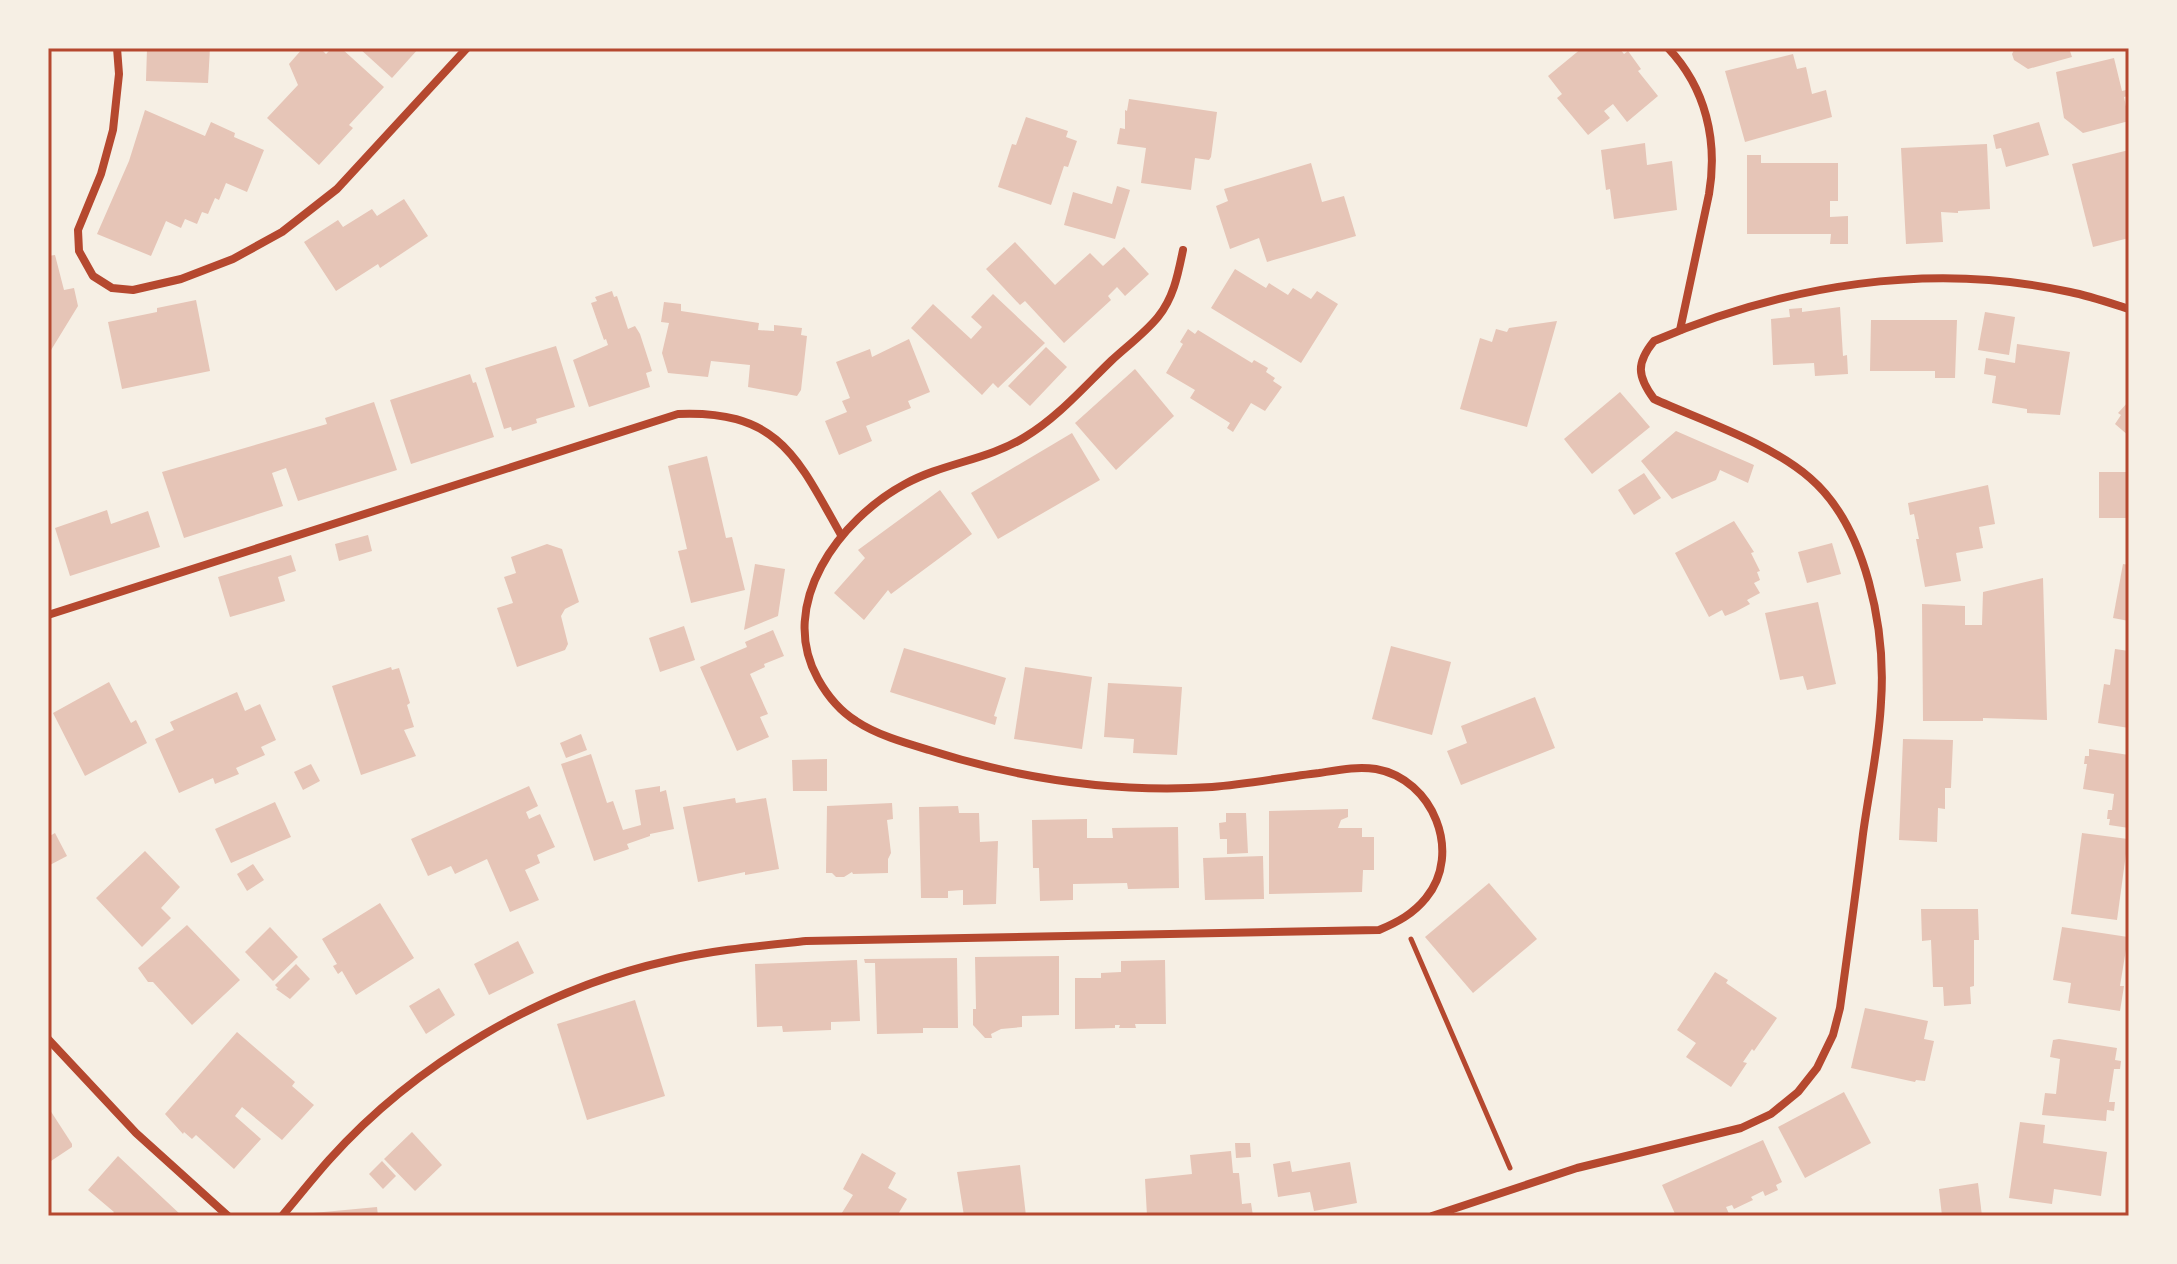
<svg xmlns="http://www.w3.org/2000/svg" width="2177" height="1264" viewBox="0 0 2177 1264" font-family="'Space Grotesk',sans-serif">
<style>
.building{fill:#e6c5b7}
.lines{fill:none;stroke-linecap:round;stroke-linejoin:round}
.path{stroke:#b5482f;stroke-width:5}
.minor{stroke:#b5482f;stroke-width:8}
.neatline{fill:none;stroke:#b5482f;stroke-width:3}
</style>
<rect width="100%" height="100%" fill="#f6efe4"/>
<g class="building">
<polygon points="147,48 210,48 208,83 146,81"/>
<polygon points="303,48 320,48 326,54 332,48 341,48 384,87 349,125 353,128 319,165 267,118 298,85 289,64"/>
<polygon points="359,48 419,48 392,78"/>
<polygon points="1582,48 1619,48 1624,54 1628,51 1641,69 1638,71 1658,96 1627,122 1613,104 1604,111 1610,118 1588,135 1557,98 1562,94 1548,76"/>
<polygon points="2069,48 2072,57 2028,69 2014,60 2012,54 2015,48"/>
<polygon points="1793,54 1797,69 1806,67 1812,94 1826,90 1832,117 1745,142 1725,71"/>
<polygon points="2114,58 2122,91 2126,90 2128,96 2124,97 2129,121 2083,133 2064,118 2056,72"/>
<polygon points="1129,99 1217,112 1211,157 1209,160 1195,158 1191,190 1141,183 1146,148 1117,144 1120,128 1125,129 1125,110 1127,111"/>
<polygon points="145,110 205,136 211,122 235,133 234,137 264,150 247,192 226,183 219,200 215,198 208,214 202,212 197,224 185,219 181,228 166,221 151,256 97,234 129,161"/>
<polygon points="1026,117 1068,131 1066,137 1077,141 1068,167 1064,166 1051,205 998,187 1012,144 1016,145"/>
<polygon points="2039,122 2049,155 2006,167 2001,148 1996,149 1993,135"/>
<polygon points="1645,143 1647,165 1672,161 1677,210 1614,219 1610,189 1606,190 1601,150"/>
<polygon points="1987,144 1990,209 1958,211 1958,213 1941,212 1943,242 1906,244 1901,148"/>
<polygon points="2129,150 2129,238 2093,247 2072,164"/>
<polygon points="1747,155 1761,155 1761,163 1838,163 1838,201 1830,201 1830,217 1848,216 1848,244 1830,244 1831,234 1747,234"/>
<polygon points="1311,163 1322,202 1344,196 1356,236 1267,262 1259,238 1230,249 1216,206 1228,201 1224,189"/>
<polygon points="1117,186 1130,190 1115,239 1064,225 1073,192 1112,204"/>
<polygon points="404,199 428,236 380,268 378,264 336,291 304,242 338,220 343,227 372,209 377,216"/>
<polygon points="1015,242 1055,285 1090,253 1103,266 1124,247 1149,274 1125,296 1117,287 1108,296 1111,300 1064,343 1025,301 1020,305 986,269"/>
<polygon points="55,255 64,290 74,288 78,306 48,355 48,256"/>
<polygon points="1235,269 1266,288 1269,283 1288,295 1293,288 1311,299 1317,291 1338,304 1301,363 1211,308"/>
<polygon points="612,291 614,297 617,296 628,329 635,326 640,334 652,371 646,373 650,387 589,407 573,360 608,345 606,339 604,340 591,303 597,301 595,297"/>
<polygon points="993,294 1045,343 998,388 993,383 982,395 911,328 933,304 971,339 982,327 971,317"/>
<polygon points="196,300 210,371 122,389 108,322 157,312 157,308"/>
<polygon points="664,302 681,304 681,311 759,323 758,330 774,331 774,325 802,328 801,335 807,336 801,390 797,396 748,387 750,365 711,361 708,377 668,373 662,353 669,323 661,322"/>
<polygon points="1840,307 1843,356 1847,355 1848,374 1815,376 1814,363 1773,365 1771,319 1790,317 1789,309 1802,308 1802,312"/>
<polygon points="1985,312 2015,317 2009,355 1978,350"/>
<polygon points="1871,320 1957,320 1955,378 1935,378 1935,371 1870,371"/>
<polygon points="1557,321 1527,427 1460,409 1480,338 1492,342 1496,329 1507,332 1509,328"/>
<polygon points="1188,329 1195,334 1198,330 1252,363 1254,360 1268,368 1266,372 1275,378 1273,381 1282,387 1265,411 1251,403 1233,432 1227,428 1230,423 1190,398 1195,390 1166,373 1183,344 1180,342"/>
<polygon points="909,339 930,392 908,401 911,408 866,426 872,441 839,455 825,421 847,412 842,401 850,398 836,362 870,349 872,357"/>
<polygon points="2017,344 2070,352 2060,415 2027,413 2027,409 1992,403 1996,376 1984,374 1986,358 2015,363"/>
<polygon points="556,346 575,407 536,419 537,423 512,431 511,427 504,429 485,368"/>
<polygon points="1046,347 1067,367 1030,406 1008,386"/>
<polygon points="1135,369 1174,416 1116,470 1075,423"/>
<polygon points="470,374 473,383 476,382 494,437 411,464 390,400"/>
<polygon points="1620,392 1650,427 1592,474 1564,439"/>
<polygon points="2129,401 2129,436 2115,424 2121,415 2118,413"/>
<polygon points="374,402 397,470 298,501 286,468 272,473 283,506 184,538 162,472 327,424 325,418"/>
<polygon points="1676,431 1754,465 1748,483 1720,470 1716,480 1672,499 1641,461"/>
<polygon points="1072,433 1100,480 998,539 971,493"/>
<polygon points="707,456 726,538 732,537 745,590 691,603 678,551 687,549 668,466"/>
<rect x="2099" y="472" width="30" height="46"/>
<polygon points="1644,473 1661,498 1634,515 1618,490"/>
<polygon points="1988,485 1995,524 1979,527 1983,548 1956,553 1961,581 1925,587 1916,539 1919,539 1914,514 1910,515 1908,503"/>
<polygon points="940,490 972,534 891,594 888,590 864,620 834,593 865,558 858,550"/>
<polygon points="107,510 111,524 148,511 160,547 70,576 55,528"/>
<polygon points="1734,521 1754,552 1751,553 1760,571 1757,572 1760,580 1754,583 1760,593 1747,600 1750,604 1735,612 1725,616 1722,610 1709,617 1675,553"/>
<polygon points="368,535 372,551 339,561 335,544"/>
<polygon points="1832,543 1841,574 1807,583 1798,552"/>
<polygon points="547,544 562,549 579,602 565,609 561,616 568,644 565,650 517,667 497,608 513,603 504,577 516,573 511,557"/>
<polygon points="291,555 296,571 278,577 285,601 230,617 218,577"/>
<polygon points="755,564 785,569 778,616 744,630"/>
<polygon points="2123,564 2129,565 2129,621 2113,618"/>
<polygon points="2043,578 2047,720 1983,718 1983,721 1923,721 1922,604 1965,606 1965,625 1982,625 1983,592"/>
<polygon points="1818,602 1836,684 1807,690 1803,676 1780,680 1765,613"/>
<polygon points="684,626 695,660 660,672 649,638"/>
<polygon points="773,630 784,656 764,664 765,667 750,674 768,714 760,717 769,737 737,751 700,667 747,647 745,642"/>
<polygon points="1391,646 1451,662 1432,735 1372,719"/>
<polygon points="904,648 1006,678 994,716 997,717 995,725 890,692"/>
<polygon points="2115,649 2129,651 2129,728 2098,723 2104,684 2110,685"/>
<polygon points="391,667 392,670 399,668 410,703 407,705 414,727 404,730 416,756 361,775 332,686"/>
<polygon points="1025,667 1092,677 1082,749 1014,739"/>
<polygon points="109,682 131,723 136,720 147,743 85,776 53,713"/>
<polygon points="1108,683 1182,687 1177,755 1133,753 1134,739 1104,737"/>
<polygon points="237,692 245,711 260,704 276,740 261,747 265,755 236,768 239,774 215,784 213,778 179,793 155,739 174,730 170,722"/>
<polygon points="1535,697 1555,748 1461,785 1447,751 1467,743 1461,726"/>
<polygon points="581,734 587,750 566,758 560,743"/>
<polygon points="1903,739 1953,740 1951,788 1945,788 1945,809 1938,808 1937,842 1899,840"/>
<polygon points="2089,749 2129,755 2129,828 2109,825 2110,819 2107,819 2108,810 2112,810 2114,794 2083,789 2087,764 2084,764 2085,756 2089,756"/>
<polygon points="591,754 607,803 613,801 623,830 641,825 635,790 660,786 660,792 666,790 674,829 650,834 650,836 627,844 629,849 594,861 561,764"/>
<polygon points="827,759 827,791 793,791 792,760"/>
<polygon points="311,764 320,781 303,790 294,772"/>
<polygon points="529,786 538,806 526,812 529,819 540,814 555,847 537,855 540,863 525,870 539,900 510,912 487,859 455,874 451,866 428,876 411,839"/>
<polygon points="735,798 736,803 766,798 779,869 745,875 745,872 698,882 683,807"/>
<polygon points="275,802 291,837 231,863 215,829"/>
<polygon points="892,803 893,819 887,820 891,853 888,859 888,873 853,874 852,872 844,877 836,877 832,873 826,873 827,806"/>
<polygon points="958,806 959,813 979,813 980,842 998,841 996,904 963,905 963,890 948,891 948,898 921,898 919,807"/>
<polygon points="1348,809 1348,817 1341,820 1338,828 1362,828 1362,837 1374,837 1374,870 1363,870 1362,892 1269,894 1269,811"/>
<polygon points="1226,813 1246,813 1248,853 1227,854 1227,839 1220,839 1219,823 1226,822"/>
<polygon points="1087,819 1087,838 1113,838 1112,828 1178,827 1179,888 1128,889 1127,883 1073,884 1073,900 1040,901 1039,868 1033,868 1032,820"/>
<polygon points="55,833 67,856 48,866 48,837"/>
<polygon points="2082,833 2128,839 2117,920 2071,914"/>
<polygon points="145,851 180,887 161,908 171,918 142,947 96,898"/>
<polygon points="1263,856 1264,899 1205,900 1203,858"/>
<polygon points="253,864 264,880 247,891 237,874"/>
<polygon points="1489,883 1537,939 1473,993 1425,937"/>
<polygon points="380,903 414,958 356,995 342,971 338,974 333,966 337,964 322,939"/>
<polygon points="1921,909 1978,909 1979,940 1974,940 1974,986 1970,987 1971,1004 1944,1006 1943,987 1933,987 1931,940 1922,941"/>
<polygon points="187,925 240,980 192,1025 153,982 148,982 138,968"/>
<polygon points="270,927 298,957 273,981 245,952"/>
<polygon points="2062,927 2128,937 2120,986 2124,986 2120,1011 2068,1003 2071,983 2053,980"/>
<polygon points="518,941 534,973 489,995 474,964"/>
<polygon points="1059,956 1059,1015 1022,1016 1022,1027 1001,1029 991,1034 992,1038 985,1038 973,1025 973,1009 976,1009 975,957"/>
<polygon points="957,958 958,1028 923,1028 923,1033 877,1034 875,963 865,963 864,959"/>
<polygon points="857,960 860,1021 831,1022 831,1030 783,1032 782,1026 757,1027 755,964"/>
<polygon points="1165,960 1166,1024 1135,1024 1136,1028 1119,1028 1120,1025 1115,1025 1115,1028 1075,1029 1075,978 1101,978 1101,973 1121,972 1121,961"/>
<polygon points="296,964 310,979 290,999 276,989 278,988 275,985"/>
<polygon points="1715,972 1728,980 1726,983 1777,1018 1754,1051 1752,1049 1743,1062 1747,1063 1731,1087 1686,1057 1696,1043 1677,1030"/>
<polygon points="439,988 455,1015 426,1034 409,1006"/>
<polygon points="635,1000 665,1096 587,1120 557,1024"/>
<polygon points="1865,1008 1928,1021 1924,1039 1934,1041 1925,1081 1916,1080 1915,1082 1851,1068"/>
<polygon points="237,1032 295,1082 292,1086 314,1105 282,1140 242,1107 235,1116 261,1139 234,1169 196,1135 192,1139 184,1132 183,1134 165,1114"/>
<polygon points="2059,1039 2117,1048 2115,1060 2121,1061 2120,1069 2114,1069 2109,1102 2115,1102 2114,1111 2107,1110 2106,1121 2042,1115 2045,1093 2056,1094 2060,1059 2050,1057 2053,1040"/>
<polygon points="1844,1092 1871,1143 1805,1178 1778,1127"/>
<polygon points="48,1107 72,1144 72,1147 48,1163"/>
<polygon points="2020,1122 2045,1125 2043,1143 2107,1152 2101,1196 2054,1189 2052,1204 2009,1198"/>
<polygon points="412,1132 442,1165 415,1191 384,1159"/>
<polygon points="1763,1140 1782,1182 1776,1185 1778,1190 1765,1196 1763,1191 1751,1197 1753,1200 1734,1209 1732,1205 1726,1207 1730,1216 1676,1216 1662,1185"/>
<polygon points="1235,1143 1250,1143 1251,1157 1236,1158"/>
<polygon points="1231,1151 1233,1173 1239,1173 1242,1204 1251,1203 1253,1216 1147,1216 1145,1179 1192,1174 1190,1155"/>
<polygon points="862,1153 896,1173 888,1188 907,1199 897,1216 840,1216 853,1195 843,1189"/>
<polygon points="118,1156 182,1216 111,1216 114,1212 88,1190"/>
<polygon points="382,1161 396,1176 383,1189 369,1174"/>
<polygon points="1290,1161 1292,1172 1350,1162 1357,1203 1314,1211 1310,1192 1278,1197 1273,1164"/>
<polygon points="1020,1165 1026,1216 964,1216 957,1172"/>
<polygon points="1978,1183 1982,1216 1942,1216 1939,1189"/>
<polygon points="377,1207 378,1216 313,1216 313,1213"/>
</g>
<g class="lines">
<polyline class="path" points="1411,939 1510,1168"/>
<g class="minor">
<polyline points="117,48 119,74 113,130 101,174 78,230 79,251 93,276 112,288 133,290 181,279 233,259 282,232 337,189 467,48"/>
<path d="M1668 48C1706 88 1718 141 1709 194L1680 330"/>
<path d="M48 615 678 414C779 410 797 457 841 535"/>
<polyline points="48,1039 136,1133 228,1216"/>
<path d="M282 1216C298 1197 313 1178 329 1160 415 1064 541 989 667 961 713 950 759 946 806 941L1379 930C1398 922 1413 914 1426 898 1463 853 1433 779 1376 769 1357 766 1338 770 1319 773 1284 777 1248 784 1212 787 1117 793 1020 779 929 750 905 743 877 735 856 721 840 711 827 695 818 679 776 604 840 519 905 484 943 463 988 460 1025 437 1057 418 1084 387 1111 361 1126 347 1145 333 1158 317 1174 297 1178 274 1183 250"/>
<path d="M1432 1216 1577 1168 1741 1128 1771 1114 1798 1092 1817 1068 1833 1035 1840 1008C1848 950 1856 892 1863 834 1869 790 1879 746 1881 702 1886 631 1867 527 1810 478 1770 443 1703 421 1654 399 1637 376 1636 363 1654 341 1785 285 1930 261 2070 292 2090 296 2110 303 2129 309"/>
</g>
</g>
<rect width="2177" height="1264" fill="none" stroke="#f6efe4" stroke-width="100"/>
<rect x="50" y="50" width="2077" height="1164" class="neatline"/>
</svg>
